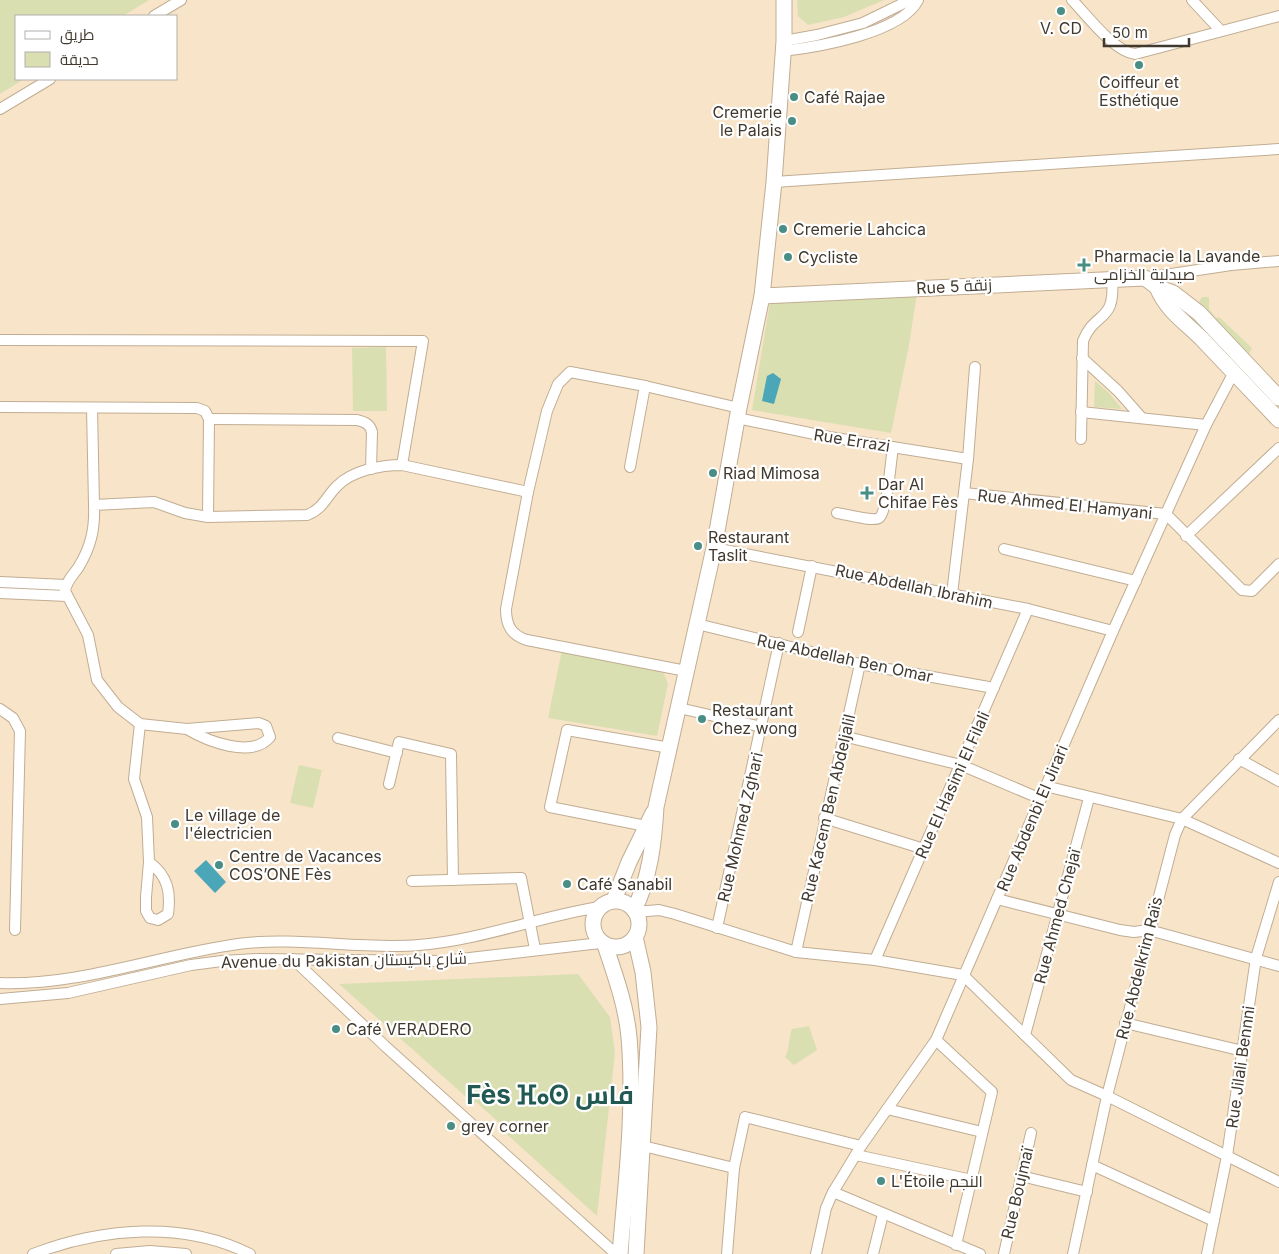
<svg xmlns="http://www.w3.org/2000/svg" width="1279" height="1254" viewBox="0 0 1279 1254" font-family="Inter,Cairo,'Noto Sans Tifinagh',sans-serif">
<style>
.green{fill:#dadfb2}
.water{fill:#4ba6b7}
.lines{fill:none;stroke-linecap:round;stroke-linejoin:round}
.street-casing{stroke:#c0ad93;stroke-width:12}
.secondary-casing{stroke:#c0ad93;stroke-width:17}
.street{stroke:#fff;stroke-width:10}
.secondary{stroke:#fff;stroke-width:15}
.poi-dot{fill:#498e85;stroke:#fff;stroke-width:2}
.labels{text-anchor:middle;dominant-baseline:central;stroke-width:4.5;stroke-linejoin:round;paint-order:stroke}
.poi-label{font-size:16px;fill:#41392e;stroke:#fff;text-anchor:start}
.street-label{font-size:16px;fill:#41392e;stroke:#fff}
.town-label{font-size:26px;font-weight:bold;fill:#225a53;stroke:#fff}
</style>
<rect width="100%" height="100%" fill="#f8e4c9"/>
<g class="green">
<polygon points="0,0 149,0 123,16 16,16 16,79 24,79 0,94"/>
<polygon points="797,0 884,0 844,17 808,25 798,16"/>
<polygon points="917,293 909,345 891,433 752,410 770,302"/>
<polygon points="1202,297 1209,297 1209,309 1216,318 1219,317 1252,348 1249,354 1200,304 1199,302"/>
<polygon points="386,347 387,411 353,411 352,348"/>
<polygon points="1095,381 1109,393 1122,409 1094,407"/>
<polygon points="562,650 655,667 664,674 668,684 657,736 548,718"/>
<polygon points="299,765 322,770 313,808 290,803"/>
<polygon points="578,974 610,1017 615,1053 597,1216 501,1129 504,1127 476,1102 474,1104 339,984"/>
<path d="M809 1026 817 1050 794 1065 785 1057C790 1049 788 1039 792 1029Z"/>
</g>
<g class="water">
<polygon points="773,373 781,379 774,404 762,401 767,376"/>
<polygon points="206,860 226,882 215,893 194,871"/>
</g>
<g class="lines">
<g class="street-casing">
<g id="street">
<path d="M1072 0C1087 15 1114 52 1135 54L1279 16"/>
<polyline points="1192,0 1221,31"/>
<polyline points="154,16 181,0"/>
<polyline points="784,41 817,35 863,23 910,0"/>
<path d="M783 51C817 47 902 33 918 0"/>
<polyline points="0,109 50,79"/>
<polyline points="774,182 1279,149"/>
<polyline points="1145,278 1231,265 1279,261"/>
<polyline points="0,340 423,341 402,465"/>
<polyline points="1082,358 1118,391 1141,417"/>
<polyline points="0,407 197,408 205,411 209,419 208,517"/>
<polyline points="92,408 94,505"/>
<polyline points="1081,412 1206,425"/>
<polyline points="737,418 829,437 968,459"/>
<path d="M209 419 357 420C365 422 370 424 372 432L371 469"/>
<path d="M1081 439 1083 341C1095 310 1116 324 1112 278"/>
<polyline points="630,467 645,386"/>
<polyline points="964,493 1166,514 1242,590 1252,591 1279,564"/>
<path d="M837 513C845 514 872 522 879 518 887 513 891 459 893 447"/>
<polyline points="1186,536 1279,448"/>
<polyline points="714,548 1028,609 1113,631"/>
<polyline points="1004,549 1136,581"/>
<polyline points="0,582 66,585"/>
<polyline points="0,593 67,596"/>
<polyline points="952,594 968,459 975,367"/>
<polyline points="697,624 860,664 994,688"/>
<polyline points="798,632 812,566"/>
<path d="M686 671 527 640C511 635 506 625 506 609L528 492 547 411 558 384 570 372 645 386 739 408"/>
<polyline points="679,708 762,727"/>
<polyline points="0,709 13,718 20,731 15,930"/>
<path d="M140 724 134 779 147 817 149 862 146 897V911L150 918 158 920 168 914C171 892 168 876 149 862"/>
<path d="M187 729C207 741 252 759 270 737L266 726 259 723 187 729 140 724 118 707 97 680 88 635 65 591C66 582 73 575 78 568 91 547 95 529 94 505L154 502 185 513 208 517 307 515C323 509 326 497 337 486 353 470 381 465 402 465L528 492"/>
<polyline points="843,736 961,765 1041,799"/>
<polyline points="338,738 397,753"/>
<polyline points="1239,759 1279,781"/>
<polyline points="389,784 399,742 451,754 453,880"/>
<polyline points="1045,786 1182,819 1279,863"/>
<polyline points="824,818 924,849"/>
<polyline points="646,826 550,807 567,730 670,748"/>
<polyline points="412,881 521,878 535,949"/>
<polyline points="997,899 1120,930 1134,932 1149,930 1279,966"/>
<polyline points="636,912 659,910 675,914 796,952 875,960 963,975 1071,1080 1107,1096 1279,1182"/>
<polyline points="717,928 779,643"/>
<polyline points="796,952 860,664"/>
<polyline points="293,959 385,1046 616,1254"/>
<polyline points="875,960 1028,609"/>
<path d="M0 983C80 986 159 955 238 944 298 936 359 950 419 945 481 940 538 917 599 907"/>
<polyline points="0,999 68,993 191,965 222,961 258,959 444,961 600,943"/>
<polyline points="1125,1023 1243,1051"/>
<polyline points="1025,1035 1089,798"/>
<polyline points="936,1040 992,1092 956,1245"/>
<polyline points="887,1109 982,1132"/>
<polyline points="643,1146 734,1168"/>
<polyline points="856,1155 972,1180"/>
<polyline points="1092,1165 1214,1221"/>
<polyline points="1021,1176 1087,1192"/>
<polyline points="833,1192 980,1254"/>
<path d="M33 1254C101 1228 183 1220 250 1254"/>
<polyline points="116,1254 150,1251 186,1254"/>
<polyline points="727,1254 734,1168 745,1117 861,1146"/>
<polyline points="816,1254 826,1208 833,1192 861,1146 936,1040 1113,631 1206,425 1234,372"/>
<polyline points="873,1254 883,1214"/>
<polyline points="1004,1254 1031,1133"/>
<polyline points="1073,1254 1107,1096 1175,835 1182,819 1279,720"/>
<polyline points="1207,1254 1227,1156 1256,958 1279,882"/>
</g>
</g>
<g class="secondary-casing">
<g id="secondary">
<path d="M1157 287C1167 311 1184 321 1202 339 1228 366 1253 393 1279 420"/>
<polyline points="762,296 1145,278 1157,287 1173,293 1199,313 1279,398"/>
<polyline points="614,900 629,862 653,813"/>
<circle cx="616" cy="924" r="23"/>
<path d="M634 910C650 878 654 842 656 807L714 548 739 408 762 296 774 182 784 41V0"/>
<polyline points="635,937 643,972 649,1027 636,1254"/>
<path d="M605 945C615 975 626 1005 629 1037 635 1109 626 1182 620 1254"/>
</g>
</g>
<use href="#street" class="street"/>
<use href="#secondary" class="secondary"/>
</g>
<g class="poi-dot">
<circle cx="1061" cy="11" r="5"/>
<circle cx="1139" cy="65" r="5"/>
<circle cx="794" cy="97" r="5"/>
<circle cx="792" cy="121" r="5"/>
<circle cx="783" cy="229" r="5"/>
<circle cx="788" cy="257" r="5"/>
<path d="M1081.5 257.5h5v5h5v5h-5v5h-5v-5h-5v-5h5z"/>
<circle cx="713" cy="473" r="5"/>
<path d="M864.5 485.5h5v5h5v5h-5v5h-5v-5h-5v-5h5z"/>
<circle cx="698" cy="546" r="5"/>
<circle cx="702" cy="719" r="5"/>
<circle cx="175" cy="824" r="5"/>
<circle cx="219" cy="865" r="5"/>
<circle cx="567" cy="884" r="5"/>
<circle cx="336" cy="1029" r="5"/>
<circle cx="451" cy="1126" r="5"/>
<circle cx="881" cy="1181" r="5"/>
</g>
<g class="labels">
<g class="poi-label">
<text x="1061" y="28" text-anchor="middle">V. CD</text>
<text x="1139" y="82" text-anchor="middle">Coiffeur et<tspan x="1139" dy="18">Esthétique</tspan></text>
<text x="804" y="97">Café Rajae</text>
<text x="782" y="112" text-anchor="end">Cremerie<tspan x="782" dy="18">le Palais</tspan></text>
<text x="793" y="229">Cremerie Lahcica</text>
<text x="1094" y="256">Pharmacie la Lavande<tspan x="1094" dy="18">صيدلية الخزامى</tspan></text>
<text x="798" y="257">Cycliste</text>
<text x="723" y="473">Riad Mimosa</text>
<text x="878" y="484">Dar Al<tspan x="878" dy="18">Chifae Fès</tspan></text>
<text x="708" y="537">Restaurant<tspan x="708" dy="18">Taslit</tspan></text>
<text x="712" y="710">Restaurant<tspan x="712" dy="18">Chez wong</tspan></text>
<text x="185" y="815">Le village de<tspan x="185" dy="18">l'électricien</tspan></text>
<text x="229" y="856">Centre de Vacances<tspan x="229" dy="18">COS’ONE Fès</tspan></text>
<text x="577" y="884">Café Sanabil</text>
<text x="346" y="1029">Café VERADERO</text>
<text x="461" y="1126">grey corner</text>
<text x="891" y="1181">L'Étoile النجم</text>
</g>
<g class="street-label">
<text transform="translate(954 286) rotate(-3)">Rue 5 زنقة</text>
<text transform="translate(852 440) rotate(9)">Rue Errazi</text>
<text transform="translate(1065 504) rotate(6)">Rue Ahmed El Hamyani</text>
<text transform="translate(914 586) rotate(12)">Rue Abdellah Ibrahim</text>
<text transform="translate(845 658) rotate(12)">Rue Abdellah Ben Omar</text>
<text transform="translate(952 785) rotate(-66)">Rue El Hasimi El Filali</text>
<text transform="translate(828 808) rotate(-77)">Rue Kacem Ben Abdeljalil</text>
<text transform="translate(1032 818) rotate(-67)">Rue Abdenbi El Jirari</text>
<text transform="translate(740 827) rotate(-77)">Rue Mohmed Zghari</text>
<text transform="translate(1057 916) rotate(-75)">Rue Ahmed Chejaï</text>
<text transform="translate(344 960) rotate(-1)">Avenue du Pakistan شارع باكيستان</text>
<text transform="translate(1139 968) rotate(-76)">Rue Abdelkrim Raïs</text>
<text transform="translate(1240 1067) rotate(-82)">Rue Jilali Bennni</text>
<text transform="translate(1017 1193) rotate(-77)">Rue Boujmaï</text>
</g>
<g class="town-label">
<text x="550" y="1094">Fès ⴼⴰⵙ فاس</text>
</g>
</g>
<rect x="15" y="15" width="162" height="65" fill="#ffffff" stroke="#b3b0ab"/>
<rect x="25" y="31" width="25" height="8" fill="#ffffff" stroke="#b3b0ab"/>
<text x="60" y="40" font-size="15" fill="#41392e">طريق</text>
<rect x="25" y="52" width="25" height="15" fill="#dadfb2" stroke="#b3b0ab"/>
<text x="60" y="65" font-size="15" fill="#41392e">حديقة</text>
<path d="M1104 38v8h85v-8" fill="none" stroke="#41392e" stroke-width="2.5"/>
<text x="1112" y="38" font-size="15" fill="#41392e" stroke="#ffffff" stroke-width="4" paint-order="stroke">50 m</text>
</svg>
